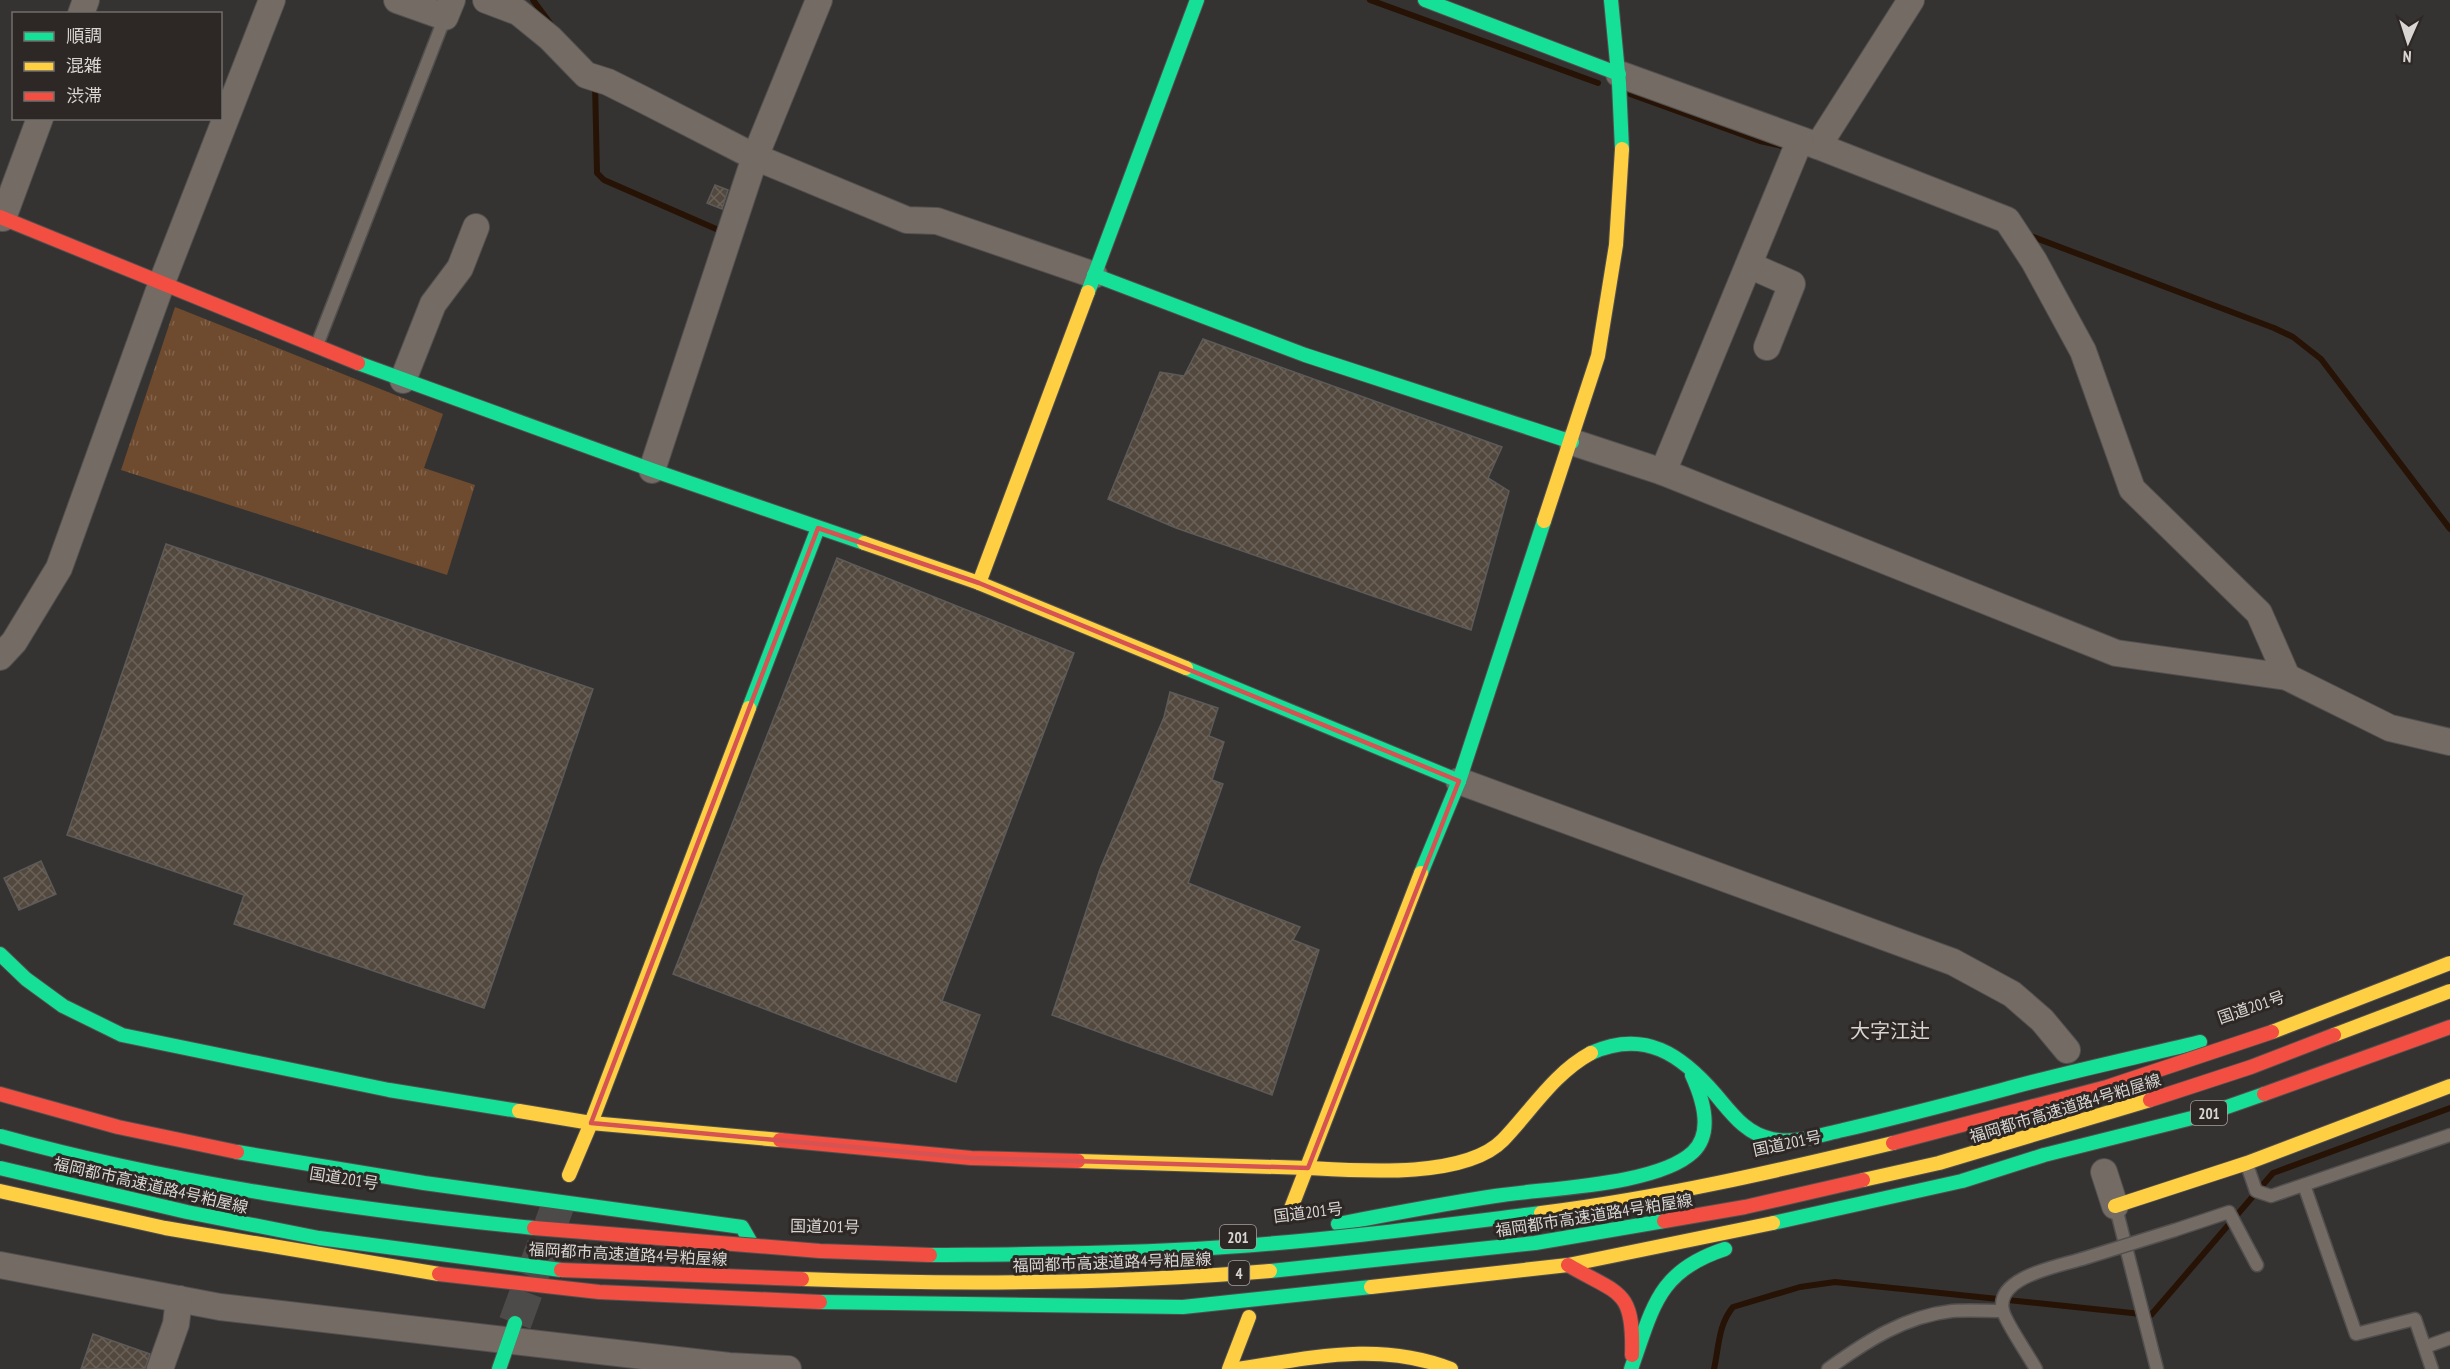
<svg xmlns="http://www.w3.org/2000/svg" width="2450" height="1369" viewBox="0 0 2450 1369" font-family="'PT Sans Narrow','Noto Sans JP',sans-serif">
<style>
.park{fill:url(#park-tufts)}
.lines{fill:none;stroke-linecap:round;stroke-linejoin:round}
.stream{stroke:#271305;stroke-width:6}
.building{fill:url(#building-cross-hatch);stroke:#5d5b59;stroke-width:1.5}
.secondary-tunnel{stroke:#4d4b49;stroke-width:33;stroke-dasharray:33 16;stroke-linecap:butt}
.lane-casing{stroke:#52504f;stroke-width:15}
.street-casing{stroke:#52504f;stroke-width:28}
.fast-casing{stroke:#52504f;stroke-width:16}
.slow-casing{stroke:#52504f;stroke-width:16}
.jam-casing{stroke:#52504f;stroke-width:16}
.lane{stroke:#746b64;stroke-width:12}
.street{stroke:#746b64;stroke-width:26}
.fast{stroke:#16e098;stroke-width:14}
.slow{stroke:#ffcf43;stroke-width:14}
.jam{stroke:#f24e42;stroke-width:14}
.lane-bridge-casing{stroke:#52504f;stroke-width:15;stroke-linecap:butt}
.fast-bridge-casing{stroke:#52504f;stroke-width:16;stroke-linecap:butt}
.slow-bridge-casing{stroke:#52504f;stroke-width:16;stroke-linecap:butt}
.jam-bridge-casing{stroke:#52504f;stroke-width:16;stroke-linecap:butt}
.lane-bridge{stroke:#746b64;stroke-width:12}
.fast-bridge{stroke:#16e098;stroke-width:14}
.slow-bridge{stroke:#ffcf43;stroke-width:14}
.jam-bridge{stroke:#f24e42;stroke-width:14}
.marked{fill:none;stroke:#d65353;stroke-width:4.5;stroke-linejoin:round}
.labels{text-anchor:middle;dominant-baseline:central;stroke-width:6;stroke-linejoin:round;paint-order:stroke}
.shield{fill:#2d2825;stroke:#a5a19f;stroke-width:1.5}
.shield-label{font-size:15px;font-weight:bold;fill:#d8d5d3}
.street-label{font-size:16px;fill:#d8d5d3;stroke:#2d2825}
.quarter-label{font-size:20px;fill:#d8d5d3;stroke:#2d2825}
</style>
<defs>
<pattern id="park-tufts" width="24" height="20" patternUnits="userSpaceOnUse" patternTransform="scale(1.5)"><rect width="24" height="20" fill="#6e4a2e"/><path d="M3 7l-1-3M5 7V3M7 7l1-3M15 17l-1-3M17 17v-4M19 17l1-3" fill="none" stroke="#82634b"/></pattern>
<pattern id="building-cross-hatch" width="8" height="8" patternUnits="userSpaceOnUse" patternTransform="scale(1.5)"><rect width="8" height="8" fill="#52483e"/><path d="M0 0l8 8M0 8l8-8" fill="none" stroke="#6a6259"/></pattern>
</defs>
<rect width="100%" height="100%" fill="#353331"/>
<polygon class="park" points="175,307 443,414 424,468 475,485 447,575 121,470"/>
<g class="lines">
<g class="stream">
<polyline points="533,0 550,23"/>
<polyline points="1370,0 1598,83"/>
<polyline points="595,83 597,173 604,180 723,232"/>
<polyline points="1630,94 1760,141 1791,148"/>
<polyline points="2028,235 2274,328 2293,337 2321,359 2450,529"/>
<path d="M1714 1369C1719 1347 1718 1325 1733 1307L1800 1287 1835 1282 2151 1315 2273 1173 2450 1108"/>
</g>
</g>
<g class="building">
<polygon points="715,185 728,190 722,209 707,203"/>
<polygon points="1203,339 1502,447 1488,478 1509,491 1471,630 1176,528 1108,499 1160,372 1184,376"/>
<polygon points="166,544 593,689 484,1008 234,924 244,895 67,835"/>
<polygon points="837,558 1074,653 942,1001 980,1015 956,1082 673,974"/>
<polygon points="1170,692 1218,708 1209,736 1224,742 1212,780 1223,784 1188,883 1300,927 1293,940 1319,950 1272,1095 1052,1015 1100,869 1164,717"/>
<polygon points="41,861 56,894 19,910 4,878"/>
<polygon points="93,1334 150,1354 145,1369 81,1369"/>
</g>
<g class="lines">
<polyline class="secondary-tunnel" points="515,1323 559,1202"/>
<g class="lane-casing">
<g id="lane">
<polyline points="317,345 445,17"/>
<polyline points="2247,1165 2256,1191 2271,1196 2450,1135"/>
<polyline points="2304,1185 2356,1334 2415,1319 2432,1369"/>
<polyline points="2116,1208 2157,1369"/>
<polyline points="2175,1230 2229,1212 2257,1265"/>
<polyline points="2425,1347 2450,1338"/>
<path d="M1828 1369C1865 1342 1905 1316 1952 1311 1969 1310 1986 1311 2003 1311"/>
<path d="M2036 1369C2029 1356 2006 1323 2003 1311 1994 1277 2059 1266 2082 1259"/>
</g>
</g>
<g class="street-casing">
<g id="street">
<polyline points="397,0 445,17 452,0"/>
<polyline points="486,0 518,12 550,38 586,75 608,82 642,99 755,157 907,220 937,221 1094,275"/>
<polyline points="81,14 86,0"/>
<polyline points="1619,74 1818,146 2007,220 2034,261 2083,351 2132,489 2259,613 2287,677"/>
<polyline points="1818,146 1911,0"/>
<polyline points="3,218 40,118"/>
<polyline points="1749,265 1792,284 1767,347"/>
<polyline points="403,380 433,304 460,268 476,227"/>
<polyline points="1572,442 1663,472 2116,653 2287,677 2390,728 2450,742"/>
<polyline points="652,470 755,157 819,0"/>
<polyline points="1663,472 1800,140"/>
<polyline points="0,657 14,642 59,568 162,282 272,0"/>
<polyline points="1459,781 1953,962 2012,994 2042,1020 2067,1050"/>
<polyline points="2104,1172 2115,1206"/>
<polyline points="0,1265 220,1307 729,1366 788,1369"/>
<polyline points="160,1369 176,1324 179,1299"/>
</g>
</g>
<g class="fast-casing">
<g id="fast">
<polyline points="1425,0 1619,74"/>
<polyline points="1611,0 1619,83 1622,149"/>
<polyline points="1094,275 1305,355 1572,442"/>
<polyline points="1088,292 1197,0"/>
<polyline points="358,363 652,470 864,543"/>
<polyline points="1186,668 1459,781"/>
<polyline points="749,708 818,528"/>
<polyline points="1421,873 1459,781 1544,521"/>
<polyline points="0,954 26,979 63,1006 122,1035 389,1090 519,1111"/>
<path d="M1591 1053C1644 1029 1681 1054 1716 1095 1732 1114 1746 1134 1772 1139 1796 1144 1820 1135 1843 1130 1896 1118 1949 1104 2002 1090 2067 1072 2134 1058 2200 1042"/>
<polyline points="237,1152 424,1183 742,1227 750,1241"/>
<polyline points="1773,1223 1962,1181 2044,1155 2204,1115 2264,1094"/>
<path d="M1338 1224C1390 1214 1442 1204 1495 1196 1545 1188 1657 1186 1693 1152 1714 1132 1702 1097 1692 1075"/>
<polyline points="820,1302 1183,1307 1371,1287"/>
<polyline points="499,1369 515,1323"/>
<path d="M1631 1369C1653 1308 1657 1271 1725 1249"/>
</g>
</g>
<g class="slow-casing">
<g id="slow">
<polyline points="1544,521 1598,356 1616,245 1622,149"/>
<polyline points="864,543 979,583 1186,668"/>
<polyline points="979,583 1088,292"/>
<polyline points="519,1111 591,1123 780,1140"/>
<polyline points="1078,1161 1308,1168"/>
<path d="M1308 1168C1359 1171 1465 1179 1503 1140 1531 1111 1554 1073 1591 1053"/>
<polyline points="569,1175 591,1123 749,708"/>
<polyline points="0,1191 165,1228 439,1274"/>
<polyline points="2115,1206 2247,1163 2450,1086"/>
<polyline points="1288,1216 1421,873"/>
<polyline points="1371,1287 1568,1265 1773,1223"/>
<polyline points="1229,1369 1249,1317"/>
<path d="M1237 1369C1311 1358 1379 1341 1451 1369"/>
</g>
</g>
<g class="jam-casing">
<g id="jam">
<polyline points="0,217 358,363"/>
<polyline points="0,1094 118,1127 237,1152"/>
<polyline points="2264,1094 2450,1027"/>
<polyline points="780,1140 971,1158 1078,1161"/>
<path d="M1568 1265C1619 1295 1634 1288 1632 1355"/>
<polyline points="439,1274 599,1292 820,1302"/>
</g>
</g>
<use href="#lane" class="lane"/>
<use href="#street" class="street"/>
<use href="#fast" class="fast"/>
<use href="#slow" class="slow"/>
<use href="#jam" class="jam"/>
<g class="lane-bridge-casing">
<polyline id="lane-bridge" points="2082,1259 2175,1230"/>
</g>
<g class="fast-bridge-casing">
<g id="fast-bridge">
<path d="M0 1136C173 1184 356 1210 534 1228"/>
<polyline points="0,1168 187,1212 319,1238 561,1270"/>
<path d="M930 1255C1028 1254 1127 1254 1225 1247 1331 1240 1436 1226 1541 1213"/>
<polyline points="1270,1271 1535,1243 1664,1221"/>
</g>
</g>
<g class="slow-bridge-casing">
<g id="slow-bridge">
<polyline points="2272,1032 2450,963"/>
<polyline points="2334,1035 2450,991"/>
<polyline points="1863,1180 1939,1163 2150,1100"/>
<path d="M1541 1213C1660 1198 1777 1171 1893 1143"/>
<path d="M802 1279C958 1285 1114 1284 1270 1271"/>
</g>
</g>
<g class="jam-bridge-casing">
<g id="jam-bridge">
<polyline points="2150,1100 2251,1067 2334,1035"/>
<polyline points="1893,1143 2107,1087 2272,1032"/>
<polyline points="1664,1221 1745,1207 1863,1180"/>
<polyline points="534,1228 820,1251 930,1255"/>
<polyline points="561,1270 802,1279"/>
</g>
</g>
<use href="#lane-bridge" class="lane-bridge"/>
<use href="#fast-bridge" class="fast-bridge"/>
<use href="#slow-bridge" class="slow-bridge"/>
<use href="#jam-bridge" class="jam-bridge"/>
</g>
<path class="marked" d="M818 528 979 583 1459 781 1308 1168 971 1158 591 1123Z"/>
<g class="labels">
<g class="shield">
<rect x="2191" y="1101" width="36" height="24" rx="4.5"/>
<rect x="1220" y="1225" width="36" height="24" rx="4.5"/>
<rect x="1228.5" y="1261" width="21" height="24" rx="4.5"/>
</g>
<g class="shield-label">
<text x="2209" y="1113">201</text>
<text x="1238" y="1237">201</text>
<text x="1239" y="1273">4</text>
</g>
<g class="street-label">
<text transform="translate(2251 1007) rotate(-19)">国道201号</text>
<text transform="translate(2065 1108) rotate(-17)">福岡都市高速道路4号粕屋線</text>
<text transform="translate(1787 1143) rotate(-12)">国道201号</text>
<text transform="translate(344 1178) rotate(9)">国道201号</text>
<text transform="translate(151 1185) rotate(13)">福岡都市高速道路4号粕屋線</text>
<text transform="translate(1308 1212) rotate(-7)">国道201号</text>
<text transform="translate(1594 1215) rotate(-9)">福岡都市高速道路4号粕屋線</text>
<text transform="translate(825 1226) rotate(1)">国道201号</text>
<text transform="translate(628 1254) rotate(3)">福岡都市高速道路4号粕屋線</text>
<text transform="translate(1112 1262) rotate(-2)">福岡都市高速道路4号粕屋線</text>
</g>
<g class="quarter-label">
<text x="1890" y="1031">大字江辻</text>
</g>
</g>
<rect x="12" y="12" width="210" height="108" fill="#2d2825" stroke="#716d6b" stroke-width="1.5"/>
<rect x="24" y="32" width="30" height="9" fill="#16e098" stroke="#716d6b" stroke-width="1.5"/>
<text x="66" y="42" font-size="18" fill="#d8d5d3">順調</text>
<rect x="24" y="62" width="30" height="9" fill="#ffcf43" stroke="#716d6b" stroke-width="1.5"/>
<text x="66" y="72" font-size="18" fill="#d8d5d3">混雑</text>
<rect x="24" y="92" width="30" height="9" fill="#f24e42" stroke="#716d6b" stroke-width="1.5"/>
<text x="66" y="102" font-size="18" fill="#d8d5d3">渋滞</text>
<g transform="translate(2408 42) rotate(183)" stroke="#2d2825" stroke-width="4.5" paint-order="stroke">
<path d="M0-4.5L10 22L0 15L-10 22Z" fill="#d8d5d3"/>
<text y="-9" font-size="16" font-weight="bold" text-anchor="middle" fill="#d8d5d3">N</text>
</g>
</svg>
